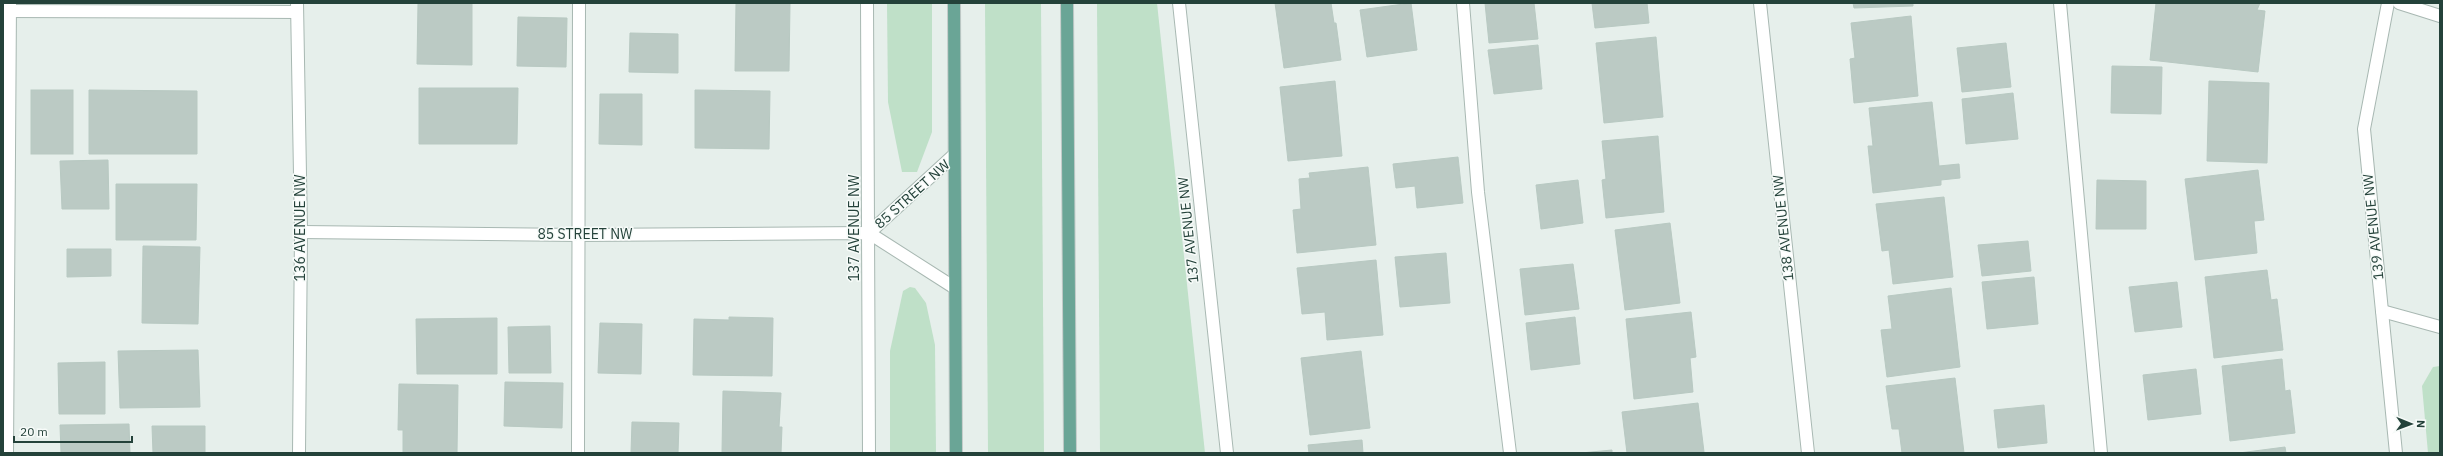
<svg xmlns="http://www.w3.org/2000/svg" width="2443" height="456" viewBox="0 0 2443 456" font-family="'IBM Plex Sans',sans-serif">
<style>
.green{fill:#bfe0c8}
.building{fill:#bbcac4;stroke:#b8c9c2}
.lines{fill:none;stroke-linecap:round;stroke-linejoin:round}
.minor-casing{stroke:#a8b8b2;stroke-width:14}
.major-casing{stroke:#c2cac8;stroke-width:14}
.minor{stroke:#fff;stroke-width:12}
.major{stroke:#6aa596;stroke-width:12}
.labels{text-anchor:middle;dominant-baseline:central;stroke-width:3;stroke-linejoin:round;paint-order:stroke}
.street-label{font-size:14px;fill:#24423a;stroke:#f7fbf9}
</style>
<rect width="100%" height="100%" fill="#e6efeb"/>
<g class="green">
<polygon points="887,3 932,3 932,132 917,172 902,172 888,102"/>
<polygon points="985,3 1041,3 1044,453 988,453"/>
<polygon points="1097,3 1157,3 1205,453 1100,453"/>
<polygon points="910,287 915,288 926,303 935,345 936,453 890,453 890,351 903,291"/>
<polygon points="2440,366 2440,453 2428,453 2422,386 2433,367"/>
</g>
<g class="building">
<polygon points="418,3 472,3 472,65 417,64"/>
<polygon points="736,3 790,3 789,71 735,71"/>
<polygon points="1275,3 1331,3 1334,23 1336,23 1341,60 1284,68"/>
<polygon points="1411,3 1417,50 1367,57 1360,10"/>
<polygon points="1485,3 1534,3 1538,39 1489,43"/>
<polygon points="1592,3 1647,3 1649,23 1595,28"/>
<polygon points="1853,3 1913,3 1913,6 1854,8"/>
<polygon points="2156,3 2260,3 2257,10 2265,11 2258,72 2150,60"/>
<polygon points="1911,16 1918,96 1854,103 1850,59 1855,58 1851,23"/>
<polygon points="518,17 567,18 566,67 517,66"/>
<polygon points="630,33 678,34 678,73 629,72"/>
<polygon points="1656,37 1663,117 1604,123 1596,43"/>
<polygon points="2006,43 2011,87 1962,92 1957,48"/>
<polygon points="1538,45 1542,89 1494,94 1488,50"/>
<polygon points="2112,66 2162,67 2161,114 2111,113"/>
<polygon points="1335,81 1342,156 1288,161 1280,87"/>
<polygon points="2209,81 2269,83 2267,163 2207,161"/>
<polygon points="419,88 518,88 517,144 419,144"/>
<rect x="31" y="90" width="42" height="64"/>
<polygon points="89,90 197,91 197,154 89,154"/>
<polygon points="695,90 770,91 769,149 695,148"/>
<polygon points="2013,93 2018,139 1966,144 1962,99"/>
<polygon points="600,94 642,94 642,145 599,144"/>
<polygon points="1932,102 1939,166 1959,164 1960,178 1941,180 1941,185 1873,193 1868,146 1873,146 1869,108"/>
<polygon points="1658,136 1664,212 1606,218 1602,180 1606,179 1602,141"/>
<polygon points="1458,157 1463,203 1417,208 1415,186 1396,188 1393,164"/>
<polygon points="108,160 109,209 62,209 60,161"/>
<polygon points="1368,167 1376,245 1297,253 1293,210 1301,209 1299,179 1310,178 1309,173"/>
<polygon points="2258,170 2264,220 2254,221 2257,253 2195,260 2185,179"/>
<polygon points="1578,180 1583,223 1541,229 1536,185"/>
<polygon points="2097,180 2146,181 2146,229 2096,229"/>
<polygon points="116,184 197,184 196,240 116,240"/>
<polygon points="1944,197 1953,277 1893,284 1889,250 1882,251 1876,204"/>
<polygon points="1670,223 1680,303 1625,310 1615,230"/>
<polygon points="2028,241 2031,271 1982,276 1978,245"/>
<polygon points="143,246 200,247 198,324 142,323"/>
<polygon points="67,249 111,249 111,276 67,277"/>
<polygon points="1446,253 1450,303 1400,307 1395,257"/>
<polygon points="1376,260 1383,335 1327,340 1325,312 1302,314 1297,268"/>
<polygon points="1573,264 1579,309 1525,315 1520,269"/>
<polygon points="2267,270 2271,300 2277,299 2283,350 2214,358 2205,277"/>
<polygon points="2034,277 2038,324 1987,329 1982,282"/>
<polygon points="2177,282 2182,327 2135,332 2129,287"/>
<polygon points="1951,288 1960,367 1887,377 1881,330 1892,329 1888,296"/>
<polygon points="1691,312 1696,357 1690,358 1693,392 1634,399 1626,319"/>
<polygon points="729,317 773,318 772,376 693,375 694,319 729,320"/>
<polygon points="1575,317 1580,364 1531,370 1526,323"/>
<polygon points="497,318 497,374 417,374 416,319"/>
<polygon points="600,323 642,324 641,374 598,373"/>
<polygon points="550,326 551,373 509,373 508,327"/>
<polygon points="198,350 200,407 120,408 118,351"/>
<polygon points="1361,351 1370,428 1310,435 1301,358"/>
<polygon points="2282,359 2285,391 2290,390 2295,433 2230,441 2222,366"/>
<polygon points="105,362 105,414 59,414 58,363"/>
<polygon points="2196,369 2201,414 2148,420 2143,375"/>
<polygon points="1955,378 1964,453 1902,453 1899,429 1892,429 1886,386"/>
<polygon points="505,382 563,383 562,428 504,426"/>
<polygon points="399,384 458,385 457,453 403,453 403,430 398,430"/>
<polygon points="723,391 781,393 779,427 782,427 781,453 722,453"/>
<polygon points="1698,403 1704,452 1627,453 1622,412"/>
<polygon points="2044,405 2047,443 1998,448 1994,410"/>
<polygon points="632,422 679,423 678,453 631,453"/>
<polygon points="129,424 130,453 61,453 60,425"/>
<polygon points="152,426 205,426 205,453 153,453"/>
<polygon points="1362,440 1363,453 1309,453 1308,445"/>
<polygon points="2285,447 2286,453 2239,453"/>
<polygon points="1612,450 1612,453 1581,453"/>
</g>
<g class="lines">
<g class="minor-casing">
<g id="minor">
<polyline points="297,3 301,232 299,453"/>
<polyline points="867,3 869,453"/>
<polyline points="1179,3 1227,453"/>
<polyline points="1463,3 1478,192 1510,453"/>
<polyline points="1760,3 1808,453"/>
<polyline points="2060,3 2101,453"/>
<polyline points="2388,3 2364,129 2396,453"/>
<polyline points="2399,3 2440,16"/>
<polyline points="3,11 297,12"/>
<polyline points="301,232 579,235 869,233 955,288"/>
<polyline points="869,233 954,155"/>
<polyline points="2382,311 2440,327"/>
<polyline points="7,453 10,3"/>
<polyline points="578,453 579,3"/>
</g>
</g>
<g class="major-casing">
<g id="major">
<polyline points="954,3 956,453"/>
<polyline points="1067,3 1070,453"/>
</g>
</g>
<use href="#minor" class="minor"/>
<use href="#major" class="major"/>
</g>
<g class="labels">
<g class="street-label">
<text transform="translate(912 194) rotate(-42)">85 STREET NW</text>
<text transform="translate(2373 227) rotate(-96)">139 AVENUE NW</text>
<text transform="translate(300 228) rotate(-90)">136 AVENUE NW</text>
<text transform="translate(854 228) rotate(-90)">137 AVENUE NW</text>
<text transform="translate(1783 228) rotate(-96)">138 AVENUE NW</text>
<text transform="translate(1188 230) rotate(-96)">137 AVENUE NW</text>
<text x="585" y="234">85 STREET NW</text>
</g>
</g>
<rect width="2443" height="456" fill="none" stroke="#24423a" stroke-width="8"/>
<g transform="translate(2411 424) rotate(91)" stroke="#f7fbf9" stroke-width="3" paint-order="stroke">
<path d="M0-3L7 15L0 10L-7 15Z" fill="#24423a"/>
<text y="-6" font-size="11" font-weight="bold" text-anchor="middle" fill="#24423a">N</text>
</g>
<path d="M14 436v6h118v-6" fill="none" stroke="#24423a" stroke-width="2"/>
<text x="20" y="436" font-size="12" fill="#24423a" stroke="#f7fbf9" stroke-width="3" paint-order="stroke">20 m</text>
</svg>
